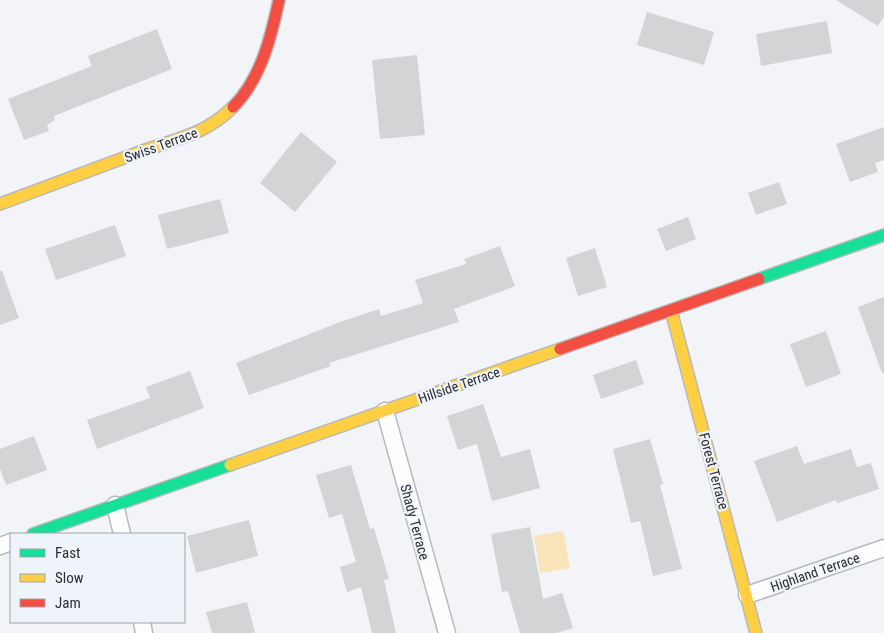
<svg xmlns="http://www.w3.org/2000/svg" width="884" height="633" viewBox="0 0 884 633" font-family="'Roboto Condensed',sans-serif">
<style>
.green{fill:#f9e3b9}
.building{fill:#d2d4d6}
.lines{fill:none;stroke-linecap:round;stroke-linejoin:round}
.street-casing{stroke:#b7b9bc;stroke-width:19}
.fast-casing{stroke:#b7b9bc;stroke-width:14}
.slow-casing{stroke:#b7b9bc;stroke-width:14}
.jam-casing{stroke:#b7b9bc;stroke-width:14}
.street{stroke:#fdfdfe;stroke-width:16}
.fast{stroke:#16e098;stroke-width:11}
.slow{stroke:#ffcf43;stroke-width:11}
.jam{stroke:#f24e42;stroke-width:11}
.labels{text-anchor:middle;dominant-baseline:central;stroke-width:4.5;stroke-linejoin:round;paint-order:stroke}
.street-label{font-size:14px;fill:#2c2e30;stroke:#eff4fa}
</style>
<rect width="100%" height="100%" fill="#f2f4f7"/>
<polygon class="green" points="563,531 570,568 540,573 534,536"/>
<g class="building">
<polygon points="836,0 884,0 884,16 878,26"/>
<polygon points="647,12 714,32 704,65 637,45"/>
<polygon points="827,21 832,53 761,66 756,34"/>
<polygon points="157,29 172,69 54,116 55,120 47,125 49,131 24,140 8,99 92,66 88,56"/>
<polygon points="417,55 425,135 380,139 372,60"/>
<polygon points="884,127 884,160 875,163 878,172 850,182 836,144"/>
<polygon points="301,132 337,162 295,212 260,183"/>
<polygon points="779,182 787,204 756,215 748,193"/>
<polygon points="220,199 229,233 167,249 158,215"/>
<polygon points="688,217 696,239 666,251 657,229"/>
<polygon points="115,225 126,256 56,280 45,249"/>
<polygon points="500,246 515,286 454,309 459,322 329,363 331,366 249,395 236,363 340,322 379,309 381,316 423,303 415,280 466,264 464,259"/>
<polygon points="595,248 607,287 578,296 566,258"/>
<polygon points="0,271 2,271 19,318 0,325"/>
<polygon points="884,297 884,373 882,373 858,307"/>
<polygon points="826,331 841,374 806,387 790,344"/>
<polygon points="636,360 644,384 601,399 593,375"/>
<polygon points="190,371 204,408 97,449 87,420 150,398 146,387"/>
<polygon points="483,404 501,457 530,449 540,488 492,501 477,444 458,450 447,416"/>
<polygon points="34,436 47,470 6,485 0,469 0,449"/>
<polygon points="650,439 663,484 660,485 682,569 653,576 640,521 631,523 613,449"/>
<polygon points="797,446 804,464 851,449 857,467 871,463 879,489 837,503 836,500 777,522 754,461"/>
<polygon points="351,465 370,529 374,528 389,579 384,580 396,633 372,633 361,587 347,592 340,567 356,562 342,514 329,518 316,475"/>
<polygon points="249,520 258,556 196,573 187,536"/>
<polygon points="530,527 543,599 562,593 573,628 557,633 520,633 508,591 502,592 491,534"/>
<polygon points="247,602 255,633 212,633 206,612"/>
</g>
<g class="lines">
<g class="street-casing">
<g id="street">
<polyline points="385,411 447,633"/>
<polyline points="115,505 122,534"/>
<polyline points="0,546 11,542"/>
<polyline points="747,595 884,548"/>
<polyline points="142,622 144,633"/>
</g>
</g>
<g class="fast-casing">
<g id="fast">
<polyline points="759,279 884,235"/>
<polyline points="33,534 230,465"/>
</g>
</g>
<g class="slow-casing">
<g id="slow">
<path d="M0 204C46 187 92 170 137 153 174 139 204 136 233 107"/>
<polyline points="671,310 756,633"/>
<polyline points="230,465 560,349"/>
</g>
</g>
<g class="jam-casing">
<g id="jam">
<path d="M233 107C261 79 271 37 279 0"/>
<polyline points="560,349 759,279"/>
</g>
</g>
<use href="#street" class="street"/>
<use href="#fast" class="fast"/>
<use href="#slow" class="slow"/>
<use href="#jam" class="jam"/>
</g>
<g class="labels">
<g class="street-label">
<text transform="translate(161 145) rotate(-20)">Swiss Terrace</text>
<text transform="translate(459 385) rotate(-19)">Hillside Terrace</text>
<text transform="translate(714 471) rotate(75)">Forest Terrace</text>
<text transform="translate(415 522) rotate(75)">Shady Terrace</text>
<text transform="translate(815 572) rotate(-19)">Highland Terrace</text>
</g>
</g>
<rect x="10" y="533" width="175" height="90" fill="#eff4fa" stroke="#a1a5a9"/>
<rect x="20" y="549" width="25" height="8" fill="#16e098" stroke="#a1a5a9"/>
<text x="55" y="558" font-size="15" fill="#2c2e30">Fast</text>
<rect x="20" y="574" width="25" height="8" fill="#ffcf43" stroke="#a1a5a9"/>
<text x="55" y="583" font-size="15" fill="#2c2e30">Slow</text>
<rect x="20" y="599" width="25" height="8" fill="#f24e42" stroke="#a1a5a9"/>
<text x="55" y="608" font-size="15" fill="#2c2e30">Jam</text>
</svg>
